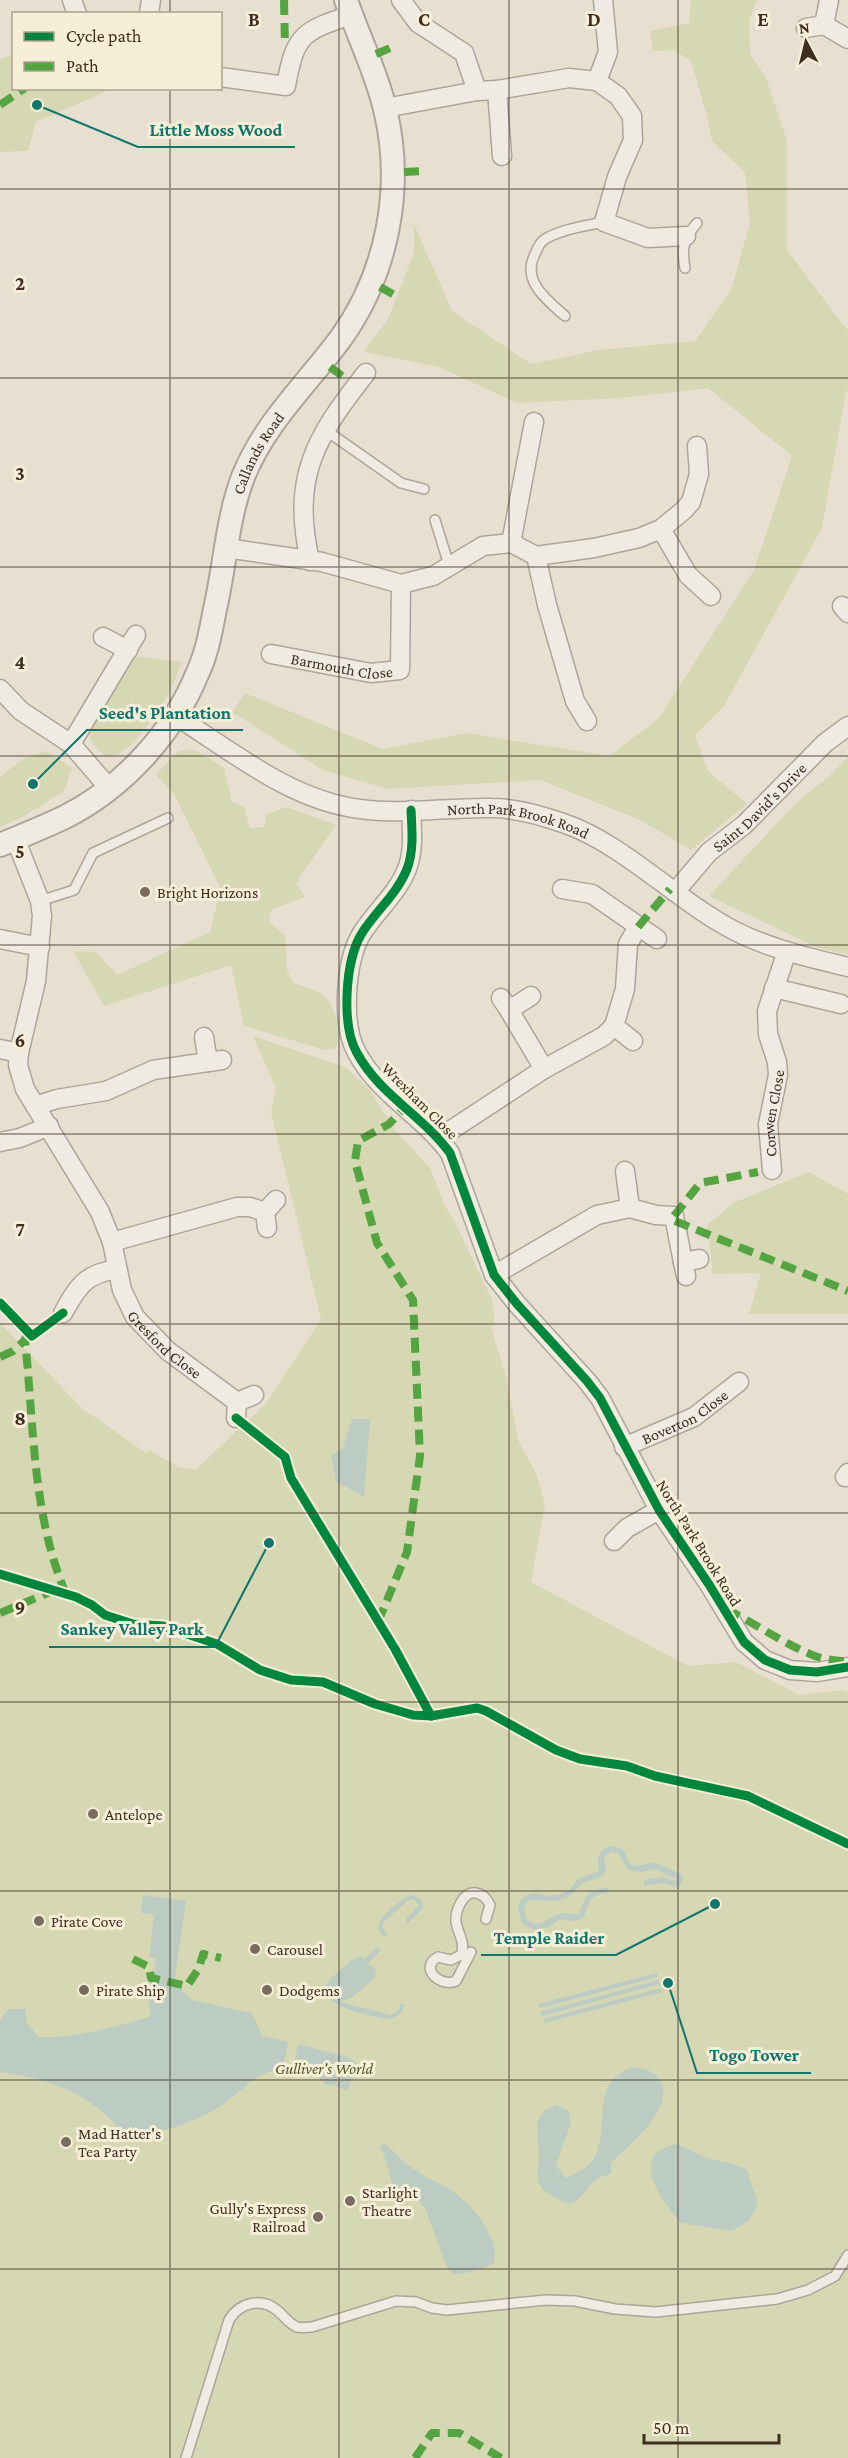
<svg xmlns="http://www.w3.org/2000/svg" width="848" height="2458" viewBox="0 0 848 2458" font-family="'Crimson Pro',serif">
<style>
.green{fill:#d6d7b3}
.water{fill:#bcccc2}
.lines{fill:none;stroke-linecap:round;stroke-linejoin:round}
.service-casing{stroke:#ada599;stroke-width:12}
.minor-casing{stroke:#ada599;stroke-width:21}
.tertiary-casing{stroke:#ada599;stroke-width:26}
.service{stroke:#efebe3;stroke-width:9}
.minor{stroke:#efebe3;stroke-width:18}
.tertiary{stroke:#efebe3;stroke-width:22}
.quiet{stroke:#54a441;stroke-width:8;stroke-dasharray:15 8;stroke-linecap:butt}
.cycleway-casing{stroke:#f7eed8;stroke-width:13}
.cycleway{stroke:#00873e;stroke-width:9}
.grid{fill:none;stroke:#3d2e20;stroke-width:1.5;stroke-opacity:0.55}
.poi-dot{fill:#786c5e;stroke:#f7eed8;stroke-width:2}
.labels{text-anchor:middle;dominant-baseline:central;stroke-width:6;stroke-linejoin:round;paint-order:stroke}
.street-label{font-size:16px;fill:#3d2e20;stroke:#f7eed8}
.poi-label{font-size:16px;fill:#3d2e20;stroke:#f7eed8;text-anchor:start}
.park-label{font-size:16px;font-style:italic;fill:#4d5a26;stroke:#f7eed8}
.grid-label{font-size:20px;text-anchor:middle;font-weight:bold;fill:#3d2e20;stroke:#f7eed8;stroke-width:6;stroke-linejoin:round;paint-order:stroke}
.leader{fill:none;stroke:#0f766e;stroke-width:2}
.callout-dot{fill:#0f766e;stroke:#f7eed8;stroke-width:2}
.callout-label{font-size:18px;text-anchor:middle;font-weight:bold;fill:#0f766e;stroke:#f7eed8;stroke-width:6;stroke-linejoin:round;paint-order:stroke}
</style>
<rect width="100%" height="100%" fill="#e7e0d1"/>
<g class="green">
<polygon points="691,0 757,0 749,20 750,53 766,78 787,141 787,250 848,331 848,390 846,391 822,528 724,706 695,735 708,771 747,804 691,850 640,820 540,780 388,789 323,770 232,712 245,693 383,749 467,733 609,756 659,718 754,570 792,456 708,388 621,398 517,403 439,367 364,352 388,319 414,253 414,224 452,311 531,364 599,350 695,341 731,290 750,223 745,172 712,141 707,116 691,61 674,50 653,51 650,31 689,23"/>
<polygon points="13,54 14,88 111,89 36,122 28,151 0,152 0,59"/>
<path d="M135 656 182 662C178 671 175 680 171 689 164 704 128 760 109 756 97 754 92 741 87 733Z"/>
<path d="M189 749 199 752 224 768 232 802 244 806 250 828 264 827 267 814 287 807 336 825 296 883 305 897 271 910 269 921 285 936 287 970 293 982C302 986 315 989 323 995 336 1005 342 1033 336 1048L325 1050 244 1026 231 965 104 1006 73 951 96 952 117 975 210 932 221 889 174 794 156 775 178 752Z"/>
<polygon points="46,751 72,768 64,791 21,818 0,827 0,777 24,758"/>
<polygon points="848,757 848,955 816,947 709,896 796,803 828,777"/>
<polygon points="253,1036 345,1067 369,1089 395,1130 430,1168 446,1208 455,1222 492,1300 495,1325 491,1327 506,1377 518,1440 536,1473 545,1504 531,1582 688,1666 736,1662 799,1695 843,1690 848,1692 848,2458 0,2458 0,1323 83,1409 146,1453 149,1450 178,1467 196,1470 268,1401 321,1319 271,1112 276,1088"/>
<polygon points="809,1172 848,1194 848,1314 749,1314 761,1273 713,1274 707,1225 733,1203"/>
</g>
<g class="water">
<polygon points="352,1419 370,1419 364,1497 336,1481 331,1456 343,1448"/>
<path d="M610 1846 623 1849 629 1862 634 1866 655 1863 679 1873 683 1877 681 1884 678 1887 661 1883 645 1886 644 1880 662 1877 675 1881 677 1879 655 1869 640 1872 628 1870 619 1854 611 1852 604 1857 606 1871 603 1876 583 1883 572 1894 564 1899 554 1901 529 1900 524 1909 527 1920C541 1930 546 1917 559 1914 566 1912 572 1915 579 1914 586 1895 586 1891 608 1887L609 1892C589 1896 590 1899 584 1917L574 1921 560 1919 549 1927 534 1930 522 1923 518 1908 520 1901 526 1895 536 1893 549 1896 562 1894 569 1890 579 1878 599 1871 598 1857 602 1850Z"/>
<path d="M143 1895 186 1901 175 1977 183 1992 192 2000 252 2013 262 2036 288 2042 283 2068C246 2076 245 2092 216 2109 190 2124 158 2132 129 2142 98 2096 53 2079 0 2072V2020L8 2009H25L27 2023 39 2037C65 2040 125 2025 151 2016 147 2005 150 1994 150 1983L156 1975 154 1974 156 1958 149 1957 154 1915 141 1913Z"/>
<path d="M413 1895 422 1900 423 1908 408 1923 405 1920 419 1905 413 1899 408 1900 383 1923V1928L387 1934 384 1937 378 1929C379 1916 401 1898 413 1895Z"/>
<path d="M377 1947 381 1950 368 1963 376 1970 375 1978 351 1998 340 2002 392 2015 399 2010 400 2004H404L402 2012 391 2019C376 2017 320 2008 326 1986 327 1980 334 1976 338 1972 345 1966 352 1958 361 1956L364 1959Z"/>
<polygon points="657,1973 658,1977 540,2008 538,2004"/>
<polygon points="659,1980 660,1984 542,2016 540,2012"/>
<polygon points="661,1988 662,1992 544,2023 543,2019"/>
<polygon points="298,2044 350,2058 356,2064 349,2088 344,2090 335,2085 325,2084 314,2074 293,2069"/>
<path d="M631 2068C644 2068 656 2070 662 2084 672 2111 628 2146 611 2163V2174C582 2180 593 2193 570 2204L560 2201 542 2189 537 2179 539 2157 537 2123 545 2110 557 2105 568 2111 571 2122 556 2166 566 2178C575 2173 587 2169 593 2160 613 2128 587 2084 631 2068Z"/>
<path d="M383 2143C396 2151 403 2163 415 2170 427 2178 440 2183 452 2191 470 2202 504 2242 493 2264L466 2273 454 2274 447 2267 425 2208 411 2193 395 2190C388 2176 389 2162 380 2148Z"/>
<path d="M676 2144C689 2148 698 2155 708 2158 722 2162 735 2163 747 2170L758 2203 749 2221 732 2231 681 2223C662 2200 626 2156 676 2144Z"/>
</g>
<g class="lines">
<g class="service-casing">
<g id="service">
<path d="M685 268C681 248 684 238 697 223"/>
<path d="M565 316C547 300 521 281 535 254 537 249 540 242 545 239 562 229 585 226 604 222"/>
<polyline points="324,429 401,483 424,489"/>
<polyline points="435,520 449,565"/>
<polyline points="40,901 74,890 93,853 168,818"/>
<path d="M471 1952 456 1981C441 1988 418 1968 438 1957L451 1960 461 1955C466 1943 458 1934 456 1922 455 1911 463 1891 476 1893 483 1894 487 1899 490 1905L486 1919"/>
<path d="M186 2458 229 2320C240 2302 262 2297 278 2311 285 2317 289 2324 297 2327 301 2328 307 2327 312 2327L396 2301 416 2302 432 2308 447 2310 546 2300 575 2301 615 2309 656 2312 777 2299 808 2290 835 2276 848 2255"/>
</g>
</g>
<g class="minor-casing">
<g id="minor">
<polyline points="72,0 77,14"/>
<polyline points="401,0 418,23 464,53 477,91"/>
<polyline points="149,14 151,0"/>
<polyline points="824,25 829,0"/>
<polyline points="806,28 824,25 848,39"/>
<path d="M220 77 286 86C295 34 303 31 351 15"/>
<polyline points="597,81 608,52 603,0"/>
<polyline points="497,90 502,156"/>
<polyline points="385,108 477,91 497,90 569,78 597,81 618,96 632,116 633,140 617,177 604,222 648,238 686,236"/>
<polyline points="661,529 688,575 711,596"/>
<polyline points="511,543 534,422"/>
<polyline points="226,548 322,562 401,584 433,576 483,546 511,543 536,556 594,548 639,538 661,529 684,510 691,502 699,474 697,446"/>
<polyline points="536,556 547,605 575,701 587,721"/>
<path d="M310 561C291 477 315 438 366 373"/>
<polyline points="842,606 848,613"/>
<polyline points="103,637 128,650"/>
<path id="s1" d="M271 654 371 673 400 670 401 584"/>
<polyline points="0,689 21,711 71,744 109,788"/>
<path id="s2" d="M176 716C233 752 292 801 360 809 404 815 448 807 492 808 516 808 540 815 563 823 623 843 678 902 735 931 770 949 811 958 848 967"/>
<polyline points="71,744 136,635"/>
<path d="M411 810C412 830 414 851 407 869 397 894 376 911 362 933 345 960 341 1025 357 1053 379 1094 423 1116 450 1153L494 1275 517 1304 587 1381 600 1398 659 1510 710 1586 744 1642 765 1660 790 1670 817 1672 848 1667"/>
<polyline points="562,889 592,894 657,939"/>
<path id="s3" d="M675 892 709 852 744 825 825 743 848 726"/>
<polyline points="0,939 40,947"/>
<polyline points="774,988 841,1004"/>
<polyline points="501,998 509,1010 531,996"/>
<polyline points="509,1010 544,1069"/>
<polyline points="204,1037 208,1062 222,1060"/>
<polyline points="633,1041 614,1026 625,989 628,944 638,927"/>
<polyline points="0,1049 19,1053 36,981 42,916 40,901 15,838"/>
<path id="s4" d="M19 1053 18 1065 25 1089 100 1212 112 1242 122 1290 135 1317 168 1351 237 1402"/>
<polyline points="35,1106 57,1099 106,1091 153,1070 208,1062"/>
<polyline points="439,1138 544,1069 604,1036 614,1026"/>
<polyline points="0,1142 20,1138 49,1126"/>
<path id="s5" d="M772 1170 768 1124 778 1075 777 1062 768 1034 767 1011 787 951"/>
<polyline points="625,1171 630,1208"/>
<polyline points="267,1228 265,1212 276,1200"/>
<polyline points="112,1242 237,1207 250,1207 265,1212"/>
<polyline points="494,1275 597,1215 630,1208 656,1215 674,1216 683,1262"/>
<polyline points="686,1276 683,1262 699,1259"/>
<path d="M63 1313C78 1286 85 1274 117 1269"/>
<polyline points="236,1418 237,1402 254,1395"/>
<path id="s6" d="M624 1447 694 1417 739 1382"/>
<polyline points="845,1477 848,1473"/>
<polyline points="614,1541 627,1528 659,1510"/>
</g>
</g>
<g class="tertiary-casing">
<g id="tertiary">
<path id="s7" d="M0 845C22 836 44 827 65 817 123 788 174 732 198 672 207 653 211 630 215 609 225 566 227 519 243 477 265 422 307 384 341 338 388 272 404 187 385 109 376 71 358 36 346 0"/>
</g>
</g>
<use href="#service" class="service"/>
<use href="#minor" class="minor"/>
<use href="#tertiary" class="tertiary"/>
<g class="quiet">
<polyline points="284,0 285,45"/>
<polyline points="376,54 395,46"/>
<polyline points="0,105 25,88"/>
<polyline points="404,172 423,171"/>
<polyline points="380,287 396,296"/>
<polyline points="330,367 345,378"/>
<polyline points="638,927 670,889"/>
<polyline points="674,1216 700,1183 758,1172"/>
<polyline points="675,1221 848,1291"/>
<path d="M27 1331 25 1340C34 1425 32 1514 66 1594"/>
<polyline points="0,1357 13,1351 25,1340"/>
<path d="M726 1609C756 1624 784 1644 815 1656 825 1660 837 1660 848 1662"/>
<polyline points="0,1613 55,1590"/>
<polyline points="378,1622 407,1552 420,1456 413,1300 377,1243 355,1161 358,1141 389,1124 405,1107"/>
<polyline points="133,1959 149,1967 151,1978 187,1986 199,1968 203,1954 221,1958"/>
<polyline points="415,2458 432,2433 459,2433 501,2458"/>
</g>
<g class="cycleway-casing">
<g id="cycleway">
<path d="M411 810C412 830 414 851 407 869 397 894 376 911 362 933 345 960 341 1025 357 1053 379 1094 423 1116 450 1153L494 1275 517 1304 587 1381 600 1398 659 1510 710 1586 744 1642 765 1660 790 1670 817 1672 848 1667"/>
<polyline points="0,1303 32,1336 63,1313"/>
<polyline points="236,1418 285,1457 291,1478 395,1649 431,1716"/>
<polyline points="0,1574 76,1597 92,1605 105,1615 133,1624 163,1626 217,1644 260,1670 291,1680 323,1682 375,1704 413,1715 431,1716 477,1708 486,1711 556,1750 580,1759 627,1766 655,1776 748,1796 848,1844"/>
</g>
</g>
<use href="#cycleway" class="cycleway"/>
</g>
<path class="grid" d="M170 0V14M339 0V2458M509 0V2458M678 0V2458M170 88V2458M0 189H848M0 378H848M0 567H848M0 756H848M0 945H848M0 1134H848M0 1324H848M0 1513H848M0 1702H848M0 1891H848M0 2080H848M0 2269H848"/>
<g class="poi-dot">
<circle cx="145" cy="892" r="6"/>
<circle cx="93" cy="1814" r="6"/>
<circle cx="39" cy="1921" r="6"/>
<circle cx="255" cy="1949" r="6"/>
<circle cx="84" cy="1990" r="6"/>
<circle cx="267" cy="1990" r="6"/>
<circle cx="66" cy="2142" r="6"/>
<circle cx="350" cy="2201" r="6"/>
<circle cx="318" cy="2217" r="6"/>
</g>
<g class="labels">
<g class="street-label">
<text stroke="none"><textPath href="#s7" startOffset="500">Callands Road</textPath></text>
<text stroke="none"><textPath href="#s1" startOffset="72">Barmouth Close</textPath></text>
<text stroke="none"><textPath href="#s3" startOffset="120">Saint David's Drive</textPath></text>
<text stroke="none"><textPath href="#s2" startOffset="368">North Park Brook Road</textPath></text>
<text transform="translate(420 1101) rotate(45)">Wrexham Close</text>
<text stroke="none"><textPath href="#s5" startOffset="57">Corwen Close</textPath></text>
<text stroke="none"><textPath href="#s4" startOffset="333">Gresford Close</textPath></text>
<text stroke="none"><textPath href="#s6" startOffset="68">Boverton Close</textPath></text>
<text transform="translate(699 1543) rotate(58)">North Park Brook Road</text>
</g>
<g class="poi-label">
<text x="157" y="892">Bright Horizons</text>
<text x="105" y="1814">Antelope</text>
<text x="51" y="1921">Pirate Cove</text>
<text x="267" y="1949">Carousel</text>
<text x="96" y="1990">Pirate Ship</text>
<text x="279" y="1990">Dodgems</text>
<text x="78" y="2133">Mad Hatter's<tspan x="78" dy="18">Tea Party</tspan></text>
<text x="362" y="2192">Starlight<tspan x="362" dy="18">Theatre</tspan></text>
<text x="306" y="2208" text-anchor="end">Gully's Express<tspan x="306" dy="18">Railroad</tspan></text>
</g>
<g class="park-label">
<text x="324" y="2068">Gulliver's World</text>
</g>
</g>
<g class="grid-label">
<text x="254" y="26">B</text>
<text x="424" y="26">C</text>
<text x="594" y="26">D</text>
<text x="763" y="26">E</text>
<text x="20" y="290">2</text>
<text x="20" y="480">3</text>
<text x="20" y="669">4</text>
<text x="20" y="858">5</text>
<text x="20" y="1047">6</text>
<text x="20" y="1236">7</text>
<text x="20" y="1425">8</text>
<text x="20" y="1614">9</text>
</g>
<path class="leader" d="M37 105L138 147H295M33 784L87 730H243M269 1543L215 1647H49M715 1904L616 1955H481M668 1983L697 2073H811"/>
<g class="callout-dot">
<circle cx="37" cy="105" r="6"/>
<circle cx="33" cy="784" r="6"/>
<circle cx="269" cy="1543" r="6"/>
<circle cx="715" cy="1904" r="6"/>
<circle cx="668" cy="1983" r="6"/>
</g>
<g class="callout-label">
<text x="216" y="136">Little Moss Wood</text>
<text x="165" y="719">Seed's Plantation</text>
<text x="132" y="1635">Sankey Valley Park</text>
<text x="549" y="1944">Temple Raider</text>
<text x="754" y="2061">Togo Tower</text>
</g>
<rect x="12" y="12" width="210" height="78" fill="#f7eed8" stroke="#ada18e" stroke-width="1.5"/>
<rect x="24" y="32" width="30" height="9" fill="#00873e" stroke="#ada18e" stroke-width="1.5"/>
<text x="66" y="42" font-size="18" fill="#3d2e20">Cycle path</text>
<rect x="24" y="62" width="30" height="9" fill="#54a441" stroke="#ada18e" stroke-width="1.5"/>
<text x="66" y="72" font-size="18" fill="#3d2e20">Path</text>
<g transform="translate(806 42) rotate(353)" stroke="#f7eed8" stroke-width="4.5" paint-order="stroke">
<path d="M0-4.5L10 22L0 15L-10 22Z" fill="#3d2e20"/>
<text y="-9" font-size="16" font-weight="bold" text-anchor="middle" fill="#3d2e20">N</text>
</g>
<path d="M644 2434v9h135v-9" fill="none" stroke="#3d2e20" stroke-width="3"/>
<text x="653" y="2434" font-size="18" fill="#3d2e20" stroke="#f7eed8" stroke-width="4.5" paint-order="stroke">50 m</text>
</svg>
